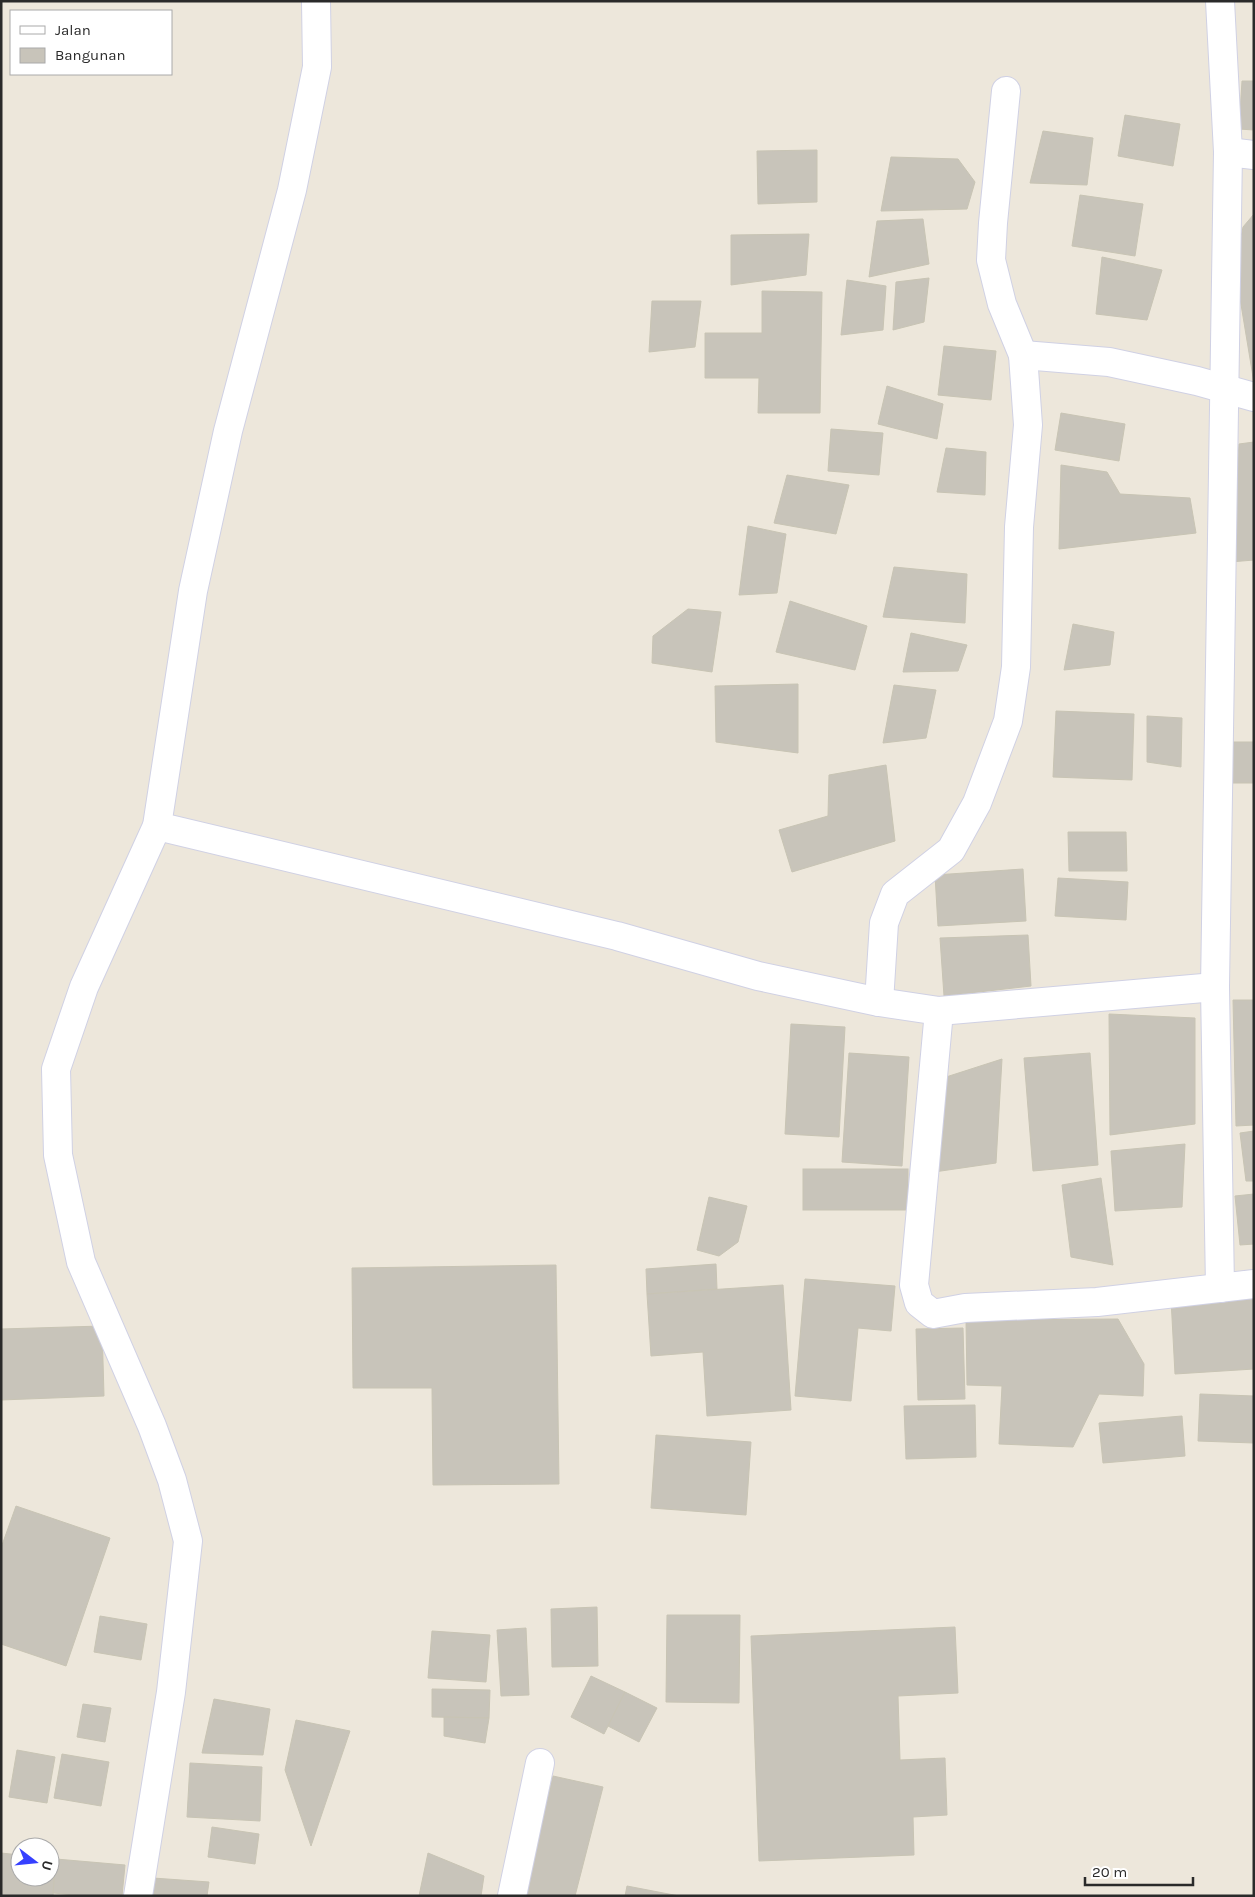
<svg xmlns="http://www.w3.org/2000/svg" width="1255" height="1897" font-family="Karla,sans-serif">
<rect width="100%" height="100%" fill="#ede7db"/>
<!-- building -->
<g fill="#c8c4ba" stroke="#c8c4b4">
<path d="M1242 81H1254V130L1239 129Z"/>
<path d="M1125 115 1180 124 1173 166 1118 156Z"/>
<path d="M1043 131 1093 138 1087 185 1030 183Z"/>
<path d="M817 150V202L758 204 757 151Z"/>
<path d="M891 157 958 159 975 182 967 209 881 211Z"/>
<path d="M1080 195 1143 204 1135 256 1072 246Z"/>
<path d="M1254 214V383L1235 268 1243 227Z"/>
<path d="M923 219 929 264 869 277 877 221Z"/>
<path d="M809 234 806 275 731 285V235Z"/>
<path d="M1102 257 1162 270 1147 320 1096 314Z"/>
<path d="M929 278 924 322 893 330 896 282Z"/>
<path d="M847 280 886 286 883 330 841 335Z"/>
<path d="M762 291 822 292 820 413H758L759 378H705V333H762Z"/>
<path d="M652 301H701L695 347 649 352Z"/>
<path d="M944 346 996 351 991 400 938 395Z"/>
<path d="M887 386 943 404 937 439 878 424Z"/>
<path d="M1061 413 1125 424 1119 461 1055 450Z"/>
<path d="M831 429 883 433 879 475 828 471Z"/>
<path d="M1254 442V560L1230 562 1239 444Z"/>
<path d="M946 448 986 452 985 495 937 492Z"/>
<path d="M1061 465 1107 472 1120 494 1190 498 1196 533 1059 549Z"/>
<path d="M787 475 849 485 836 534 774 523Z"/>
<path d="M748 526 786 534 777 593 739 595Z"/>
<path d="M894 567 967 574 965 623 883 617Z"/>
<path d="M790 601 867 626 855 670 776 652Z"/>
<path d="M688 609 721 612 712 672 652 663 653 636Z"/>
<path d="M1073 624 1114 632 1110 665 1064 670Z"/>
<path d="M911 633 967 645 958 671 903 672Z"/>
<path d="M798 684V753L716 742 715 686Z"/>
<path d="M894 685 936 690 926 738 883 743Z"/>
<path d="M1056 711 1134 714 1132 780 1053 777Z"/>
<path d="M1147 716 1182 718 1181 767 1147 762Z"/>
<rect x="1232" y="742" width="22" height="41"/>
<path d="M886 765 895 841 792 872 779 830 828 816 829 775Z"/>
<path d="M1068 832H1126L1127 871H1069Z"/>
<path d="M1023 869 1026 921 938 926 935 875Z"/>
<path d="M1058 878 1128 882 1126 920 1055 916Z"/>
<path d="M1028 935 1031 986 944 996 940 938Z"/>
<path d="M1233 1000H1254V1125L1236 1126Z"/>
<path d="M1109 1014 1195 1018V1124L1110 1135Z"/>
<path d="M791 1024 845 1027 839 1137 785 1134Z"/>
<path d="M849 1053 909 1057 902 1166 842 1162Z"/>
<path d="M1090 1053 1098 1165 1033 1171 1024 1058Z"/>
<path d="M1002 1059 996 1163 934 1172 943 1078Z"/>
<path d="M1254 1131V1181H1246L1240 1133Z"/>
<path d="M1185 1144 1182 1207 1115 1211 1111 1151Z"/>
<rect x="803" y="1169" width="105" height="41"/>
<path d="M1101 1178 1113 1265 1071 1257 1062 1185Z"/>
<path d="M1254 1194V1244L1240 1245 1235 1196Z"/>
<path d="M709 1197 747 1206 738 1242 719 1256 697 1250Z"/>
<path d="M716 1264 717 1289 647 1294 646 1269Z"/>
<path d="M556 1265 559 1484 433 1485 432 1388H353L352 1268Z"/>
<path d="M805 1279 895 1286 891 1331 858 1328 851 1401 795 1396Z"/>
<path d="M783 1285 791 1410 707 1416 703 1352 651 1356 647 1294Z"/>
<path d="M1254 1293V1369L1175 1374 1171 1299Z"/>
<path d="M1118 1319 1144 1364 1143 1396 1099 1394 1073 1447 999 1444 1002 1386 967 1385 966 1320Z"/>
<path d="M102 1326 104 1396 1 1400V1329Z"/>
<path d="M963 1328 965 1399 918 1400 916 1329Z"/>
<path d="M1200 1394 1254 1396V1443L1198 1441Z"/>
<path d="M975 1405 976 1457 906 1459 904 1406Z"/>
<path d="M1182 1416 1185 1456 1103 1463 1099 1423Z"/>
<path d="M656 1435 751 1442 746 1515 651 1508Z"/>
<path d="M16 1506 110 1538 66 1666 1 1644V1548Z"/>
<path d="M597 1607 598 1666 552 1667 551 1609Z"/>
<path d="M667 1615H740L739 1703 666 1702Z"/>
<path d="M100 1616 147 1624 141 1660 94 1652Z"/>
<path d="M955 1627 958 1693 898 1696 900 1760 945 1758 947 1815 913 1817 914 1855 759 1861 751 1636Z"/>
<path d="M526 1628 529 1695 501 1696 497 1630Z"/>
<path d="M432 1631 490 1635 486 1682 428 1678Z"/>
<path d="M591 1676 625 1692 604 1734 571 1717Z"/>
<path d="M432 1689 490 1690 489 1718 432 1717Z"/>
<path d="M625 1692 657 1708 639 1742 608 1726Z"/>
<path d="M214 1699 270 1709 263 1755 202 1753Z"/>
<path d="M83 1704 111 1708 105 1742 77 1737Z"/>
<path d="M444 1717 489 1718 485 1743 444 1736Z"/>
<path d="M296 1720 350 1731 311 1846 285 1770Z"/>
<path d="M17 1750 55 1757 47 1803 9 1797Z"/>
<path d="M62 1754 109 1762 101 1806 54 1798Z"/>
<path d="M190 1763 262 1767 260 1821 187 1817Z"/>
<path d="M553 1776 603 1787 575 1896H523Z"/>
<path d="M212 1827 259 1834 255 1864 208 1857Z"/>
<path d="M1 1853 20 1855V1877H50V1858L56 1859 53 1896H1Z"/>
<path d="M428 1853 484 1876 481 1896H419Z"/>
<path d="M56 1859 125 1865 122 1896H85L53 1893Z"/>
<path d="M153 1878 209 1882 207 1896H151Z"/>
<path d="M627 1886 679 1896H625Z"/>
</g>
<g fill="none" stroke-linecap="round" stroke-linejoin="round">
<!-- minor casing -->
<g stroke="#d0d1e4" stroke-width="30">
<g id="minor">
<path d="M1220 1 1228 152 1215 987 1220 1288"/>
<path d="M1228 152 1254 155"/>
<path d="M1023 355 1109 362 1197 381 1254 397"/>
<path d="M157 826 617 936 758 976 879 1002 939 1011 1215 987"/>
<path d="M879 1002 884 923 895 894 951 850 977 803 1008 721 1016 667 1019 527 1028 425 1023 355 1002 304 991 260 993 223 1006 91"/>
<path d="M939 1011 914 1285 919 1303 933 1314 965 1308 1097 1302 1254 1284"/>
<path d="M512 1896 540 1763"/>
</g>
</g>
<!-- tertiary casing -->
<g stroke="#d0d1e4" stroke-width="30">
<path id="tertiary" d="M138 1896 171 1692 188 1541 172 1480 152 1426 81 1262 58 1155 56 1069 84 987 157 826 193 591 228 431 292 190 317 67 316 1"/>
</g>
<!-- minor -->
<use href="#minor" stroke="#fff" stroke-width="28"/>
<!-- tertiary -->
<use href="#tertiary" stroke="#fff" stroke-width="28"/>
</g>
<!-- border -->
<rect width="1255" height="1897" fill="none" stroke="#2a2a2a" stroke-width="5"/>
<!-- legend -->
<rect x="10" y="10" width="162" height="65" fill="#ffffff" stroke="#aaaaaa"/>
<rect x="20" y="26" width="25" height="8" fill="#ffffff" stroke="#aaaaaa"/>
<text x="55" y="35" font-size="15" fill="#2a2a2a">Jalan</text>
<rect x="20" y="48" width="25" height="15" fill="#c8c4ba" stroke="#aaaaaa"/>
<text x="55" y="60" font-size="15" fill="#2a2a2a">Bangunan</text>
<!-- north arrow -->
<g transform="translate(35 1862) rotate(106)"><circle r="24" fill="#ffffff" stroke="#aaaaaa"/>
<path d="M0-4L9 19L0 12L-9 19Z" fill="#3640ff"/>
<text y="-8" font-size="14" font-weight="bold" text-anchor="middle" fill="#2a2a2a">U</text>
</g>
<!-- scale -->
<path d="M1085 1877v8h108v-8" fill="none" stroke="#2a2a2a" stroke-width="2.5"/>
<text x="1092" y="1877" font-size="15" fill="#2a2a2a" stroke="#ffffff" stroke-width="4" paint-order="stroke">20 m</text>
</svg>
